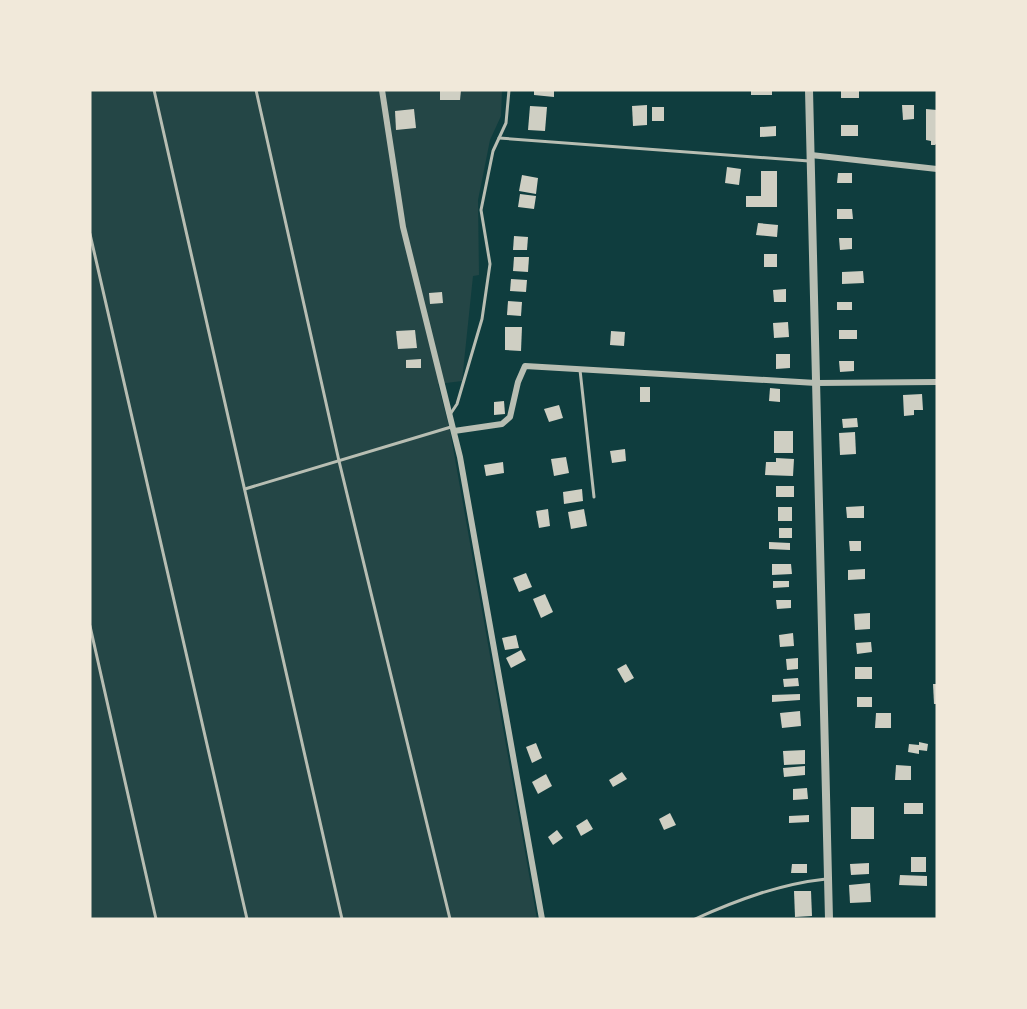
<svg xmlns="http://www.w3.org/2000/svg" width="1027" height="1009" font-family="Barlow,sans-serif">
<rect width="100%" height="100%" fill="#0f3d3e"/>
<!-- green -->
<path fill="#244646" d="M90 90H502L501 116 490 140 478 200 479 275 473 276 462 381 438 384 450 431 537 919H90Z"/>
<!-- building -->
<g fill="#cfcfc3">
<path d="M440 90H461L460 100H440Z"/>
<path d="M534 90H554V97L534 95Z"/>
<rect x="751" y="90" width="21" height="5"/>
<rect x="841" y="90" width="18" height="8"/>
<path d="M647 105V125L633 126 632 106Z"/>
<path d="M902 105H914V119L903 120Z"/>
<path d="M530 106 547 107 545 131 528 130Z"/>
<rect x="652" y="107" width="12" height="14"/>
<path d="M414 109 416 128 396 130 395 111Z"/>
<path d="M926 109 937 110V143L935 145H931V141L926 140Z"/>
<rect x="841" y="125" width="17" height="11"/>
<path d="M776 126V136L760 137V127Z"/>
<path d="M727 167 741 169 739 185 725 183Z"/>
<path d="M761 171H777V207H746V196H761Z"/>
<path d="M838 173H852V183H837Z"/>
<path d="M522 175 538 178 536 194 519 191Z"/>
<path d="M520 194 536 196 534 209 518 207Z"/>
<path d="M837 209H852L853 219H837Z"/>
<path d="M758 223 778 225 777 237 756 235Z"/>
<path d="M514 236 528 237 527 250H513Z"/>
<path d="M839 238H852V249L840 250Z"/>
<rect x="764" y="254" width="13" height="13"/>
<path d="M514 257H529L528 272 513 271Z"/>
<path d="M863 271 864 283 842 284V272Z"/>
<path d="M511 279 527 280 526 292 510 291Z"/>
<path d="M786 289V302H774L773 290Z"/>
<path d="M442 292 443 303 430 304 429 293Z"/>
<path d="M508 301 522 302 521 316 507 315Z"/>
<rect x="837" y="302" width="15" height="8"/>
<path d="M788 322 789 337 774 338 773 323Z"/>
<path d="M505 327H522L521 351 505 350Z"/>
<path d="M415 330 417 348 398 349 396 331Z"/>
<rect x="839" y="330" width="18" height="9"/>
<path d="M611 331 625 332 624 346 610 345Z"/>
<path d="M776 354H790V368L776 369Z"/>
<path d="M421 359V368H406V360Z"/>
<path d="M839 361H854V371L840 372Z"/>
<rect x="640" y="387" width="10" height="15"/>
<path d="M770 388 780 389V402L769 401Z"/>
<path d="M922 394 923 410H914V415L904 416 903 395Z"/>
<path d="M504 401 505 414 494 415V402Z"/>
<path d="M559 405 563 418 549 422 544 409Z"/>
<path d="M857 418 858 427 843 428 842 419Z"/>
<rect x="774" y="431" width="19" height="22"/>
<path d="M855 432 856 454 840 455 839 433Z"/>
<path d="M625 449 626 461 612 463 610 451Z"/>
<path d="M566 457 569 473 554 476 551 459Z"/>
<path d="M776 458 794 459 793 476 765 475 766 462H776Z"/>
<path d="M503 462 504 473 486 476 484 465Z"/>
<rect x="776" y="486" width="18" height="11"/>
<path d="M582 489 583 501 564 504 563 492Z"/>
<path d="M864 506V518H847L846 507Z"/>
<rect x="778" y="507" width="14" height="14"/>
<path d="M548 509 550 526 539 528 536 511Z"/>
<path d="M584 509 587 526 571 529 568 512Z"/>
<rect x="779" y="528" width="13" height="10"/>
<path d="M849 541H861V551H850Z"/>
<path d="M769 542 790 543V550L769 549Z"/>
<path d="M772 564H791L792 574 772 575Z"/>
<path d="M865 569V579L848 580V570Z"/>
<path d="M526 573 532 587 519 592 513 578Z"/>
<path d="M773 581H789V587L773 588Z"/>
<path d="M545 594 553 612 541 618 533 599Z"/>
<path d="M776 600H791V608L777 609Z"/>
<path d="M870 613V629L855 630 854 614Z"/>
<path d="M793 633 794 646 780 647 779 635Z"/>
<path d="M516 635 519 648 505 650 502 638Z"/>
<path d="M871 642 872 652 857 654 856 643Z"/>
<path d="M521 650 526 660 511 668 506 658Z"/>
<path d="M798 658V669L787 670 786 659Z"/>
<path d="M626 664 634 678 625 683 617 669Z"/>
<rect x="855" y="667" width="17" height="12"/>
<path d="M798 678 799 686 784 687 783 679Z"/>
<path d="M933 684H937V704H934Z"/>
<path d="M800 694V700L772 702V695Z"/>
<rect x="857" y="697" width="15" height="10"/>
<path d="M800 711 801 726 782 728 780 713Z"/>
<path d="M876 713H891V728H875Z"/>
<path d="M919 742 928 744 927 751 919 750V754L908 752 909 744 919 745Z"/>
<path d="M536 743 542 758 532 763 526 747Z"/>
<path d="M805 750V764L784 765 783 751Z"/>
<path d="M896 765 911 766V780H895Z"/>
<path d="M805 766V775L784 777 783 768Z"/>
<path d="M622 772 627 779 613 787 609 780Z"/>
<path d="M546 774 552 786 538 794 532 782Z"/>
<path d="M807 788 808 799 793 800V789Z"/>
<rect x="904" y="803" width="19" height="11"/>
<rect x="851" y="807" width="23" height="32"/>
<path d="M670 813 676 825 664 830 659 819Z"/>
<path d="M809 815V822L789 823V816Z"/>
<path d="M587 819 593 829 581 836 576 826Z"/>
<path d="M557 830 563 838 553 845 548 837Z"/>
<rect x="911" y="857" width="15" height="15"/>
<path d="M869 863V874L851 875 850 864Z"/>
<path d="M792 864H807V873H791Z"/>
<path d="M900 875 927 876V886L899 885Z"/>
<path d="M870 883 871 902 850 903 849 885Z"/>
<path d="M794 891H811L812 916 795 917Z"/>
</g>
<g fill="none" stroke-linecap="round" stroke-linejoin="round">
<!-- service -->
<g stroke="#b8beb3" stroke-width="3">
<path d="M154 90 342 919"/>
<path d="M256 90 339 461 450 919"/>
<path d="M499 138 809 161"/>
<path d="M90 234 247 919"/>
<path d="M580 370 594 497"/>
<path d="M451 413 457 404 482 319 490 264 481 210 493 151 506 123 509 90"/>
<path d="M245 489 451 427"/>
<path d="M90 626 156 919"/>
<path d="M695 919C737 900 780 884 826 879"/>
</g>
<!-- minor -->
<g stroke="#b8beb3" stroke-width="6">
<path d="M382 90 403 227 460 457 542 919"/>
<path d="M811 155 937 169"/>
<path d="M454 431 502 424 510 417 518 382 525 366 816 383 937 382"/>
</g>
<!-- tertiary -->
<path stroke="#b8beb3" stroke-width="8" d="M809 90 829 919"/>
</g>
<!-- border -->
<rect width="1027" height="1009" fill="none" stroke="#f1e9da" stroke-width="183"/>
</svg>
